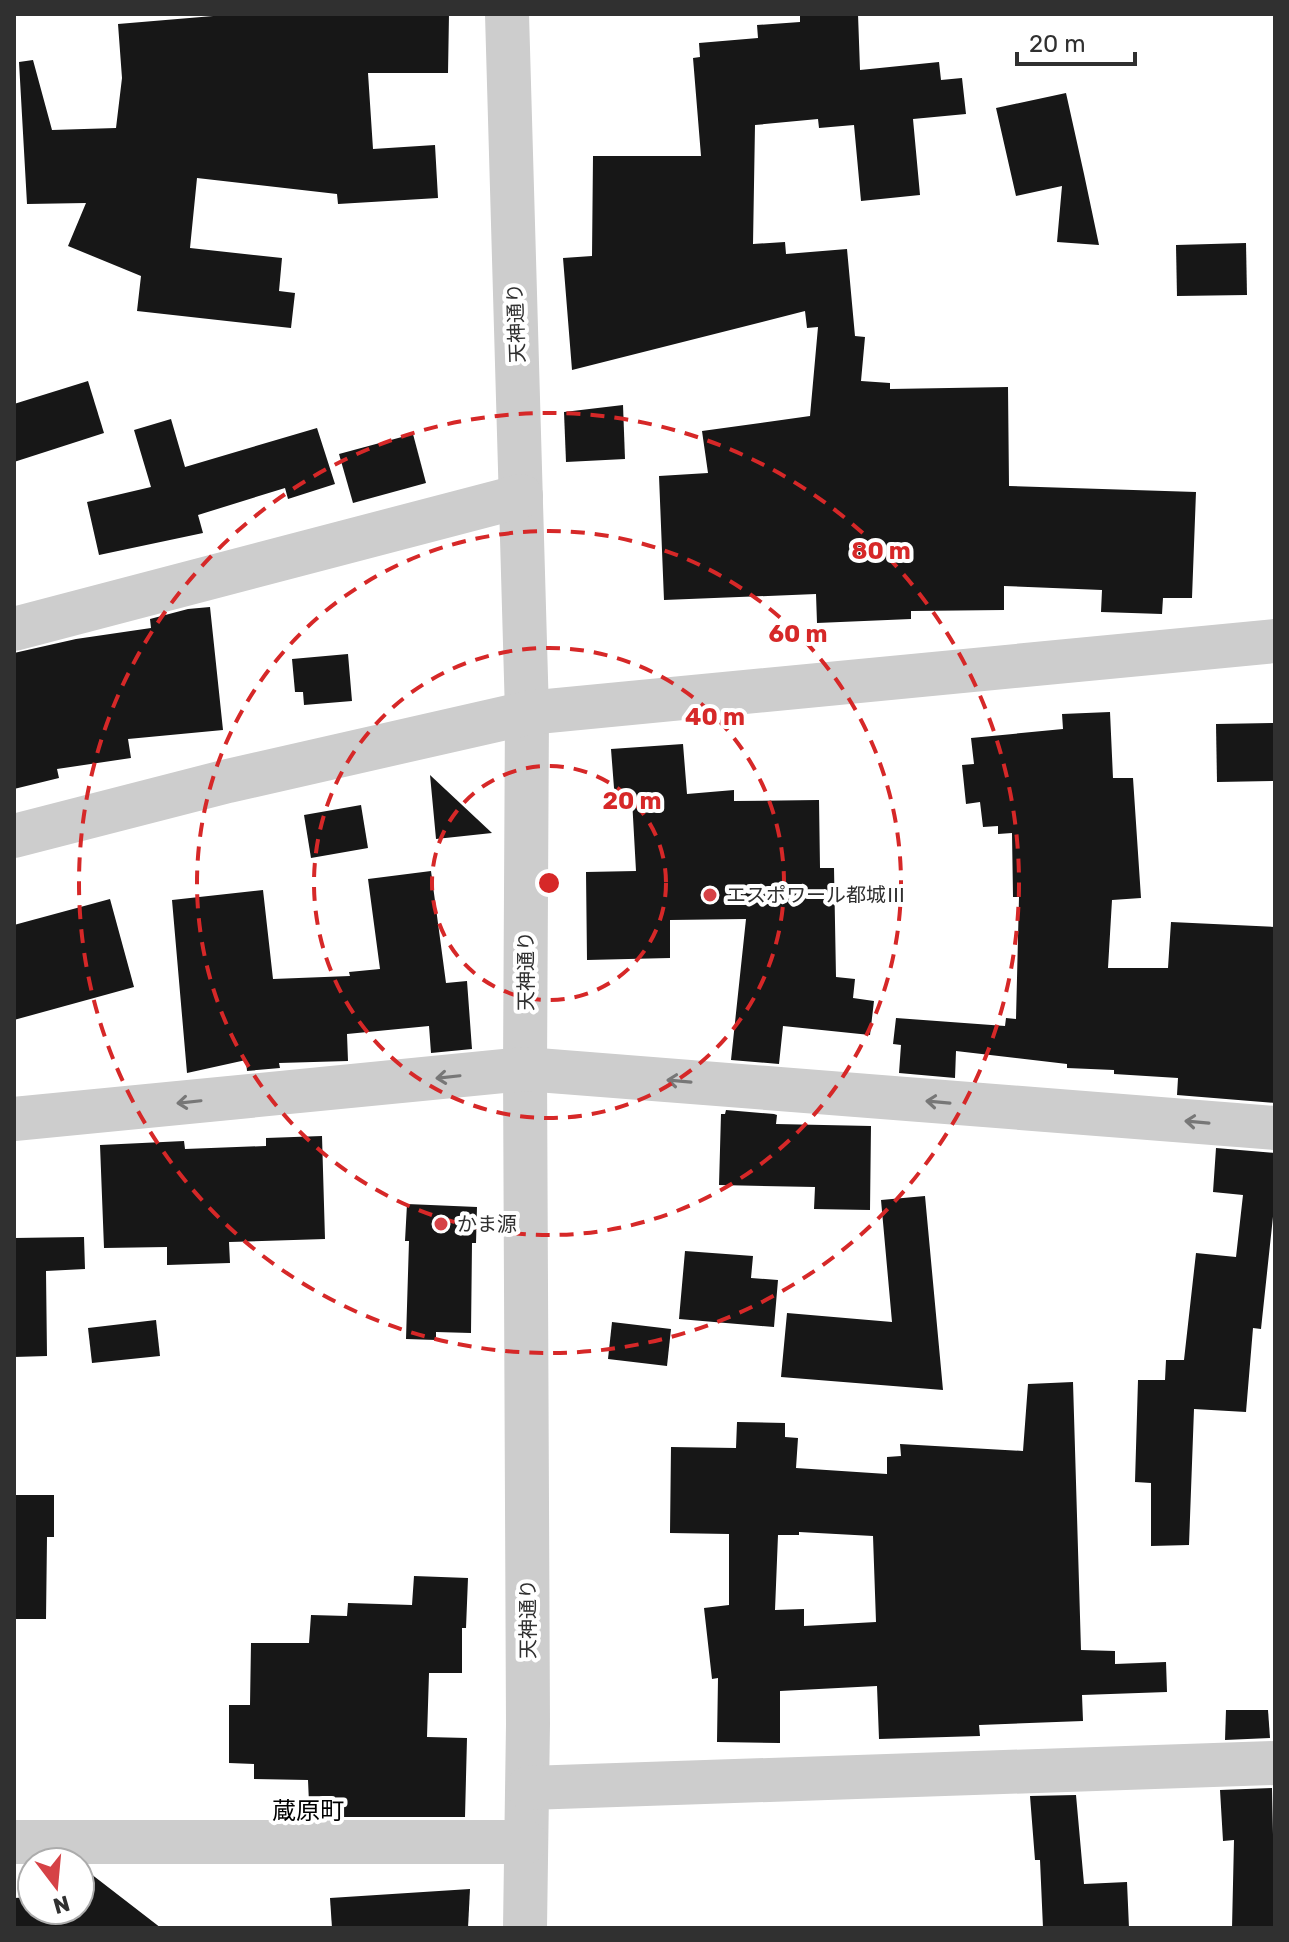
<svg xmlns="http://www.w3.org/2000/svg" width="1289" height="1942" font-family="Rubik,'Noto Sans JP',sans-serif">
<rect width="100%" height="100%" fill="#fff"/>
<!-- building -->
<g fill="#171717" fill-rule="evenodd">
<path d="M237 14H449L448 73H368L373 149 435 145 438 198 338 204 337 194 197 178 190 248 282 258 279 291 295 293 291 328 137 311 141 276 68 246 86 203 27 204 19 62 33 60 52 130 116 128 122 78 118 24Z"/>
<path d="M800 14H858L860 70 939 62 941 80 962 78 966 114 913 119 920 195 861 201 854 125 819 128 818 119 755 125 753 244 785 242 786 254 847 249 855 336 865 337 861 381 890 383V389L1008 387 1009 486 1196 492 1192 598H1163L1162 614 1101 612 1102 590 1004 586V610L911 611V619L817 623 816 594 664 600 659 476 708 473 702 431 810 416 818 327 807 328 805 311 572 370 563 258 592 256 593 156H701L693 58 700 57 699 43 758 38 757 25 800 22Z"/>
<path d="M1066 93 1084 174 1099 245 1057 242 1062 186 1016 196 996 108Z"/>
<path d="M1246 243 1247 295 1177 296 1176 245Z"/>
<path d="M88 381 104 433 14 462V404Z"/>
<path d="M623 405 625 459 566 462 564 412Z"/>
<path d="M171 419 185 467 317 428 335 484 288 499 285 488 198 515 203 533 99 555 87 502 151 487 134 430Z"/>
<path d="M413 434 426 483 353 503 339 454Z"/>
<path d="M210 607 223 730 128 739 131 758 57 769 59 778 14 789V653L76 639 151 628 150 619 188 609Z"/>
<path d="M348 654 352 701 304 705 303 692H295L292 659Z"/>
<path d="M1110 712 1113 778H1133L1141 898 1112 900 1108 968H1168L1171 922 1275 927V1103L1177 1095 1178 1078 1114 1074V1070L1067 1068V1064L956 1051 955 1078 899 1073 901 1045 893 1044 896 1018 1005 1026 1006 1018 1016 1019 1019 897H1013L1012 833 998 834V826L983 827 980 802 966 804 962 765 974 764 971 738 1063 729 1062 714Z"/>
<path d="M1275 723V781L1217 782 1216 724Z"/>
<path d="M683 744 687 794 734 790V801L819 800 820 868H834L836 977 855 979 853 998 874 1001 870 1035 783 1026 779 1064 731 1060 746 919 670 920V958L587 960 586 872 636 871 632 799 615 801 611 749Z"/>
<path d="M430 775 492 833 436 839Z"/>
<path d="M361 805 368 848 311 858 304 815Z"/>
<path d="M431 871 446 983 467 981 472 1049 431 1053 429 1026 347 1034 348 1061 279 1063 280 1068 247 1071 246 1060 187 1073 172 900 263 890 273 979 350 976 349 972 380 969 368 879Z"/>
<path d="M110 899 134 987 14 1020V925Z"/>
<path d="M726 1110 774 1114 777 1115 776 1124 871 1126 870 1210 814 1209 815 1187 719 1185 721 1114H725Z"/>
<path d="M322 1136 325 1239 229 1242 230 1263 167 1265V1247L104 1248 100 1145 184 1141 185 1149 266 1146V1138Z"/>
<path d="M1216 1148 1275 1153V1198L1261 1329 1253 1328 1246 1412 1194 1409 1189 1545 1151 1546V1483L1135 1482 1138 1380H1165L1166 1360H1184L1196 1253 1236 1257 1243 1195 1213 1192Z"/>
<path d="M925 1196 943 1390 781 1377 787 1313 892 1322 881 1200Z"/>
<path d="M407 1204 477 1207 476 1243H472L471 1333 436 1332V1340L406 1339 409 1241H405Z"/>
<path d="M84 1237 85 1269 46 1271 47 1356 14 1357V1238Z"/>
<path d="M685 1251 753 1256 751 1278 778 1280 774 1327 679 1319Z"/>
<path d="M156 1320 160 1356 92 1363 88 1328Z"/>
<path d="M612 1322 671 1329 667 1366 608 1359Z"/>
<path d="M1073 1382 1081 1650 1115 1651V1664L1166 1662 1167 1692 1082 1695 1083 1721 979 1725 980 1736 879 1739 877 1686 780 1691V1743L717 1742 718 1678 712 1679 704 1608 729 1605V1534L670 1533 671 1447 736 1448 737 1422 785 1423V1437L798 1438 796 1468 887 1474V1457L901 1456 900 1444 1023 1451 1028 1384ZM799 1532 873 1536 876 1622 804 1626V1609L775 1610 778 1535H799Z"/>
<path d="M14 1495H54V1537H47L46 1619H14Z"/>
<path d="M414 1576 468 1578 466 1628H462V1673H429L427 1737 467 1738 465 1817H330V1802L309 1803 308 1780 254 1779V1764L229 1763V1705H250L251 1643H309L311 1615 347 1616 348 1603 412 1605Z"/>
<path d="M1226 1710H1268L1270 1738 1225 1740Z"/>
<path d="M1272 1788 1275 1928H1232L1234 1840 1223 1841 1220 1790Z"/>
<path d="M1076 1795 1084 1884 1127 1882 1129 1928H1043L1040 1860H1035L1030 1796Z"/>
<path d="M80 1867H82L161 1928H14V1898L32 1897V1910H80Z"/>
<path d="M470 1889 468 1928H332L330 1898Z"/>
</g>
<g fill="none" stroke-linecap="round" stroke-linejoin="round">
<!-- minor -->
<g stroke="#cdcdcd" stroke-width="44">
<path d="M507 14 527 713 525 1069 528 1724 525 1928"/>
<path d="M14 629 521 496"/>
<path d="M14 836 228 781 527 713 1275 641"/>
<path d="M14 1119 525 1069 1275 1128"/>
<path d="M528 1788 1275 1763"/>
<path d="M14 1842H526"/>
</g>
</g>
<!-- one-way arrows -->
<defs><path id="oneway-shaft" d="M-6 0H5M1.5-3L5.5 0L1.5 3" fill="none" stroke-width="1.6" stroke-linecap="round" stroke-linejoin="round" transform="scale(2)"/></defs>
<g stroke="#777">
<use href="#oneway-shaft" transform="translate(448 1077) rotate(174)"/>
<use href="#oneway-shaft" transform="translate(679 1081) rotate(-175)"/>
<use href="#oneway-shaft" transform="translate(189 1102) rotate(174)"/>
<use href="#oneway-shaft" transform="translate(938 1102) rotate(-175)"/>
<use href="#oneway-shaft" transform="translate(1197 1122) rotate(-175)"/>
</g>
<!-- distance rings -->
<g fill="none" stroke="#d62828" stroke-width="4" stroke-dasharray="14 10">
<circle cx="549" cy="883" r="117"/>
<circle cx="549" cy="883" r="235"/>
<circle cx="549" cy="883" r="352"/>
<circle cx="549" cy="883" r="470"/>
</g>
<!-- markers -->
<g fill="#d64246" stroke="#fff" stroke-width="3">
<circle cx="710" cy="895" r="8"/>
<circle cx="441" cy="1224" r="8"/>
</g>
<g text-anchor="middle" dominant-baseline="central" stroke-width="8" stroke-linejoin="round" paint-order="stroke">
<!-- street labels -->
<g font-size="20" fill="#303030" stroke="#fff">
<text transform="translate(516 323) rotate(-92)">天神通り</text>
<text transform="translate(526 971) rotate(-90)">天神通り</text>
<text transform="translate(528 1619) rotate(-90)">天神通り</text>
</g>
<!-- poi labels -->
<g font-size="20" fill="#303030" stroke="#fff" text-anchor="start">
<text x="726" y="895">エスポワール都城Ⅲ</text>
<text x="457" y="1224">かま源</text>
</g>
<!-- quarter labels -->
<g font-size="24" fill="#000" stroke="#fff">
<text x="308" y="1811">蔵原町</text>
</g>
</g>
<circle cx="549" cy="883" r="12" fill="#d62828" stroke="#fff" stroke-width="4"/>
<g font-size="24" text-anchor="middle" font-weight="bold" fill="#d62828" stroke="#fff" stroke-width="8" stroke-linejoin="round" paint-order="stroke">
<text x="881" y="559">80 m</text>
<text x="798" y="642">60 m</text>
<text x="715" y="725">40 m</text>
<text x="632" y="809">20 m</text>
</g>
<!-- border -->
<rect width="1289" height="1942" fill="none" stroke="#303030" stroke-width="32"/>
<!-- north arrow -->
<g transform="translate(56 1886) rotate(164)"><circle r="38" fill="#ffffff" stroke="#acacac" stroke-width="2"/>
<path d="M0-6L14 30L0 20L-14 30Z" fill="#d64246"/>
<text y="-12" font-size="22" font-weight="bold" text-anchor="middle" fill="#303030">N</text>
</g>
<!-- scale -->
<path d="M1017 52v12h118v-12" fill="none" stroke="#303030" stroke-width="4"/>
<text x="1029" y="52" font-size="24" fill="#303030" stroke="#ffffff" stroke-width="6" paint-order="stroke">20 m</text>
</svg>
